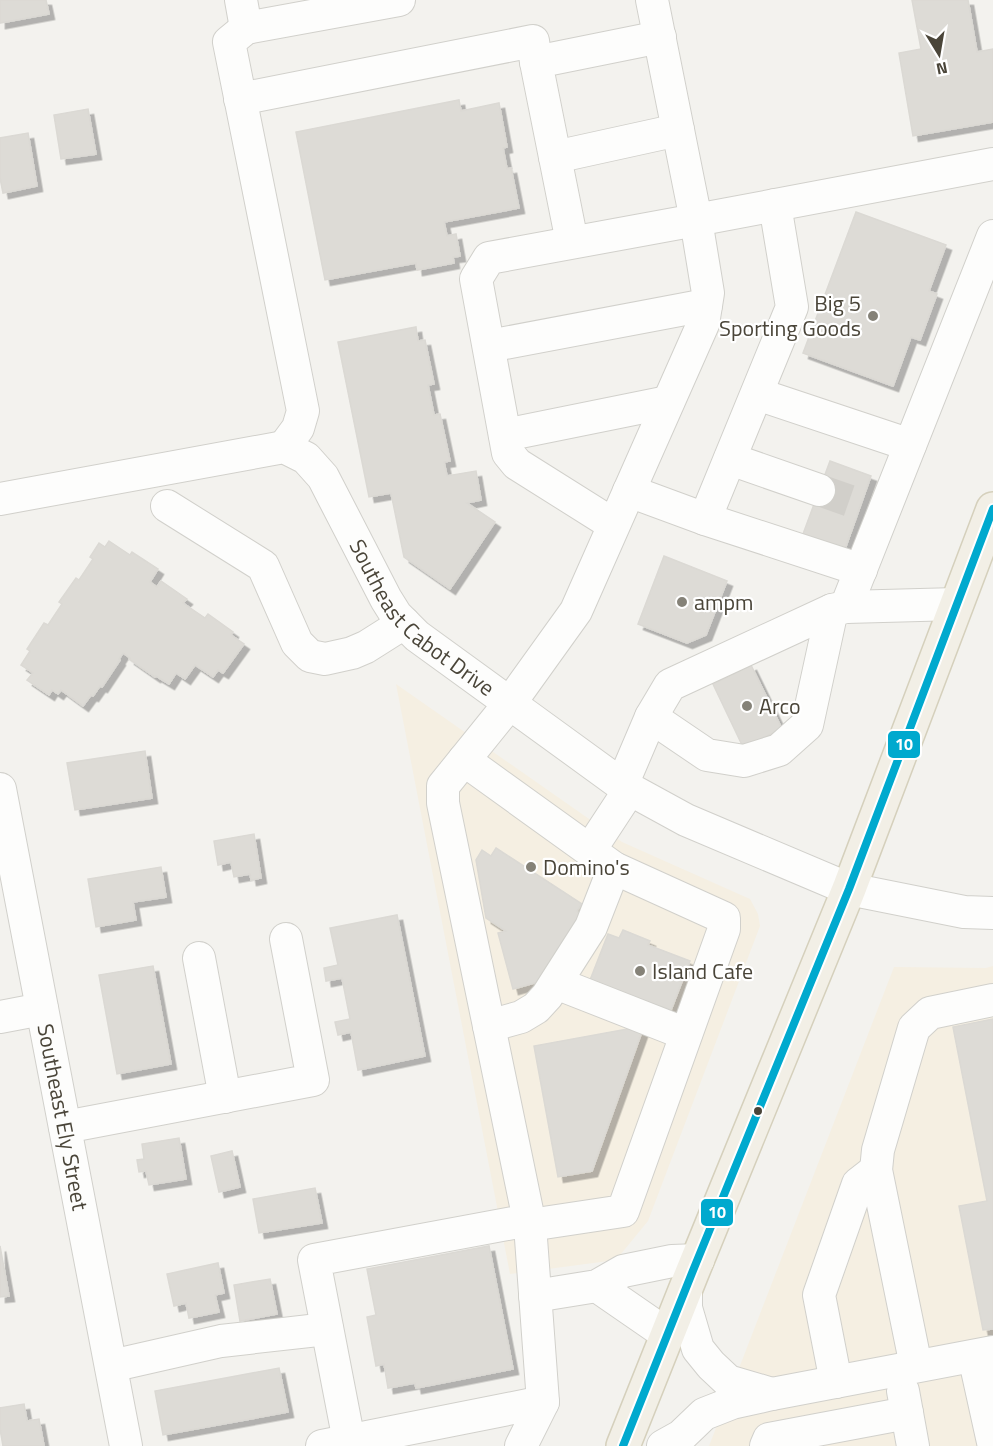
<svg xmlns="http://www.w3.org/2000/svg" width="993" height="1446" font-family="'Titillium Web',sans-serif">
<defs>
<filter id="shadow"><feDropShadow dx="5.5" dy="5.5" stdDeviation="0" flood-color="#0004"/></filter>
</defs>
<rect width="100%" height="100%" fill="#f3f2ee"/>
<!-- commercial -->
<g fill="#f5efe2">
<path d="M396 684 622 842 750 899 758 914 760 926 648 1221 616 1260 510 1274Z"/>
<path d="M993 966V1446H709L894 967 986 968Z"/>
</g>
<!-- building -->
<g fill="#dddbd6" stroke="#dbd9d4" stroke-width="1.5" filter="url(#shadow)">
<path d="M0 0H46L49 14 0 23Z"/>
<path d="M912 0H968L977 52 993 49V122L913 136 899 53 921 49Z"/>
<path d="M459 100 461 111 499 103 507 147 503 148 507 169 511 168 519 208 444 222 447 236 456 234 460 256 453 257 454 263 417 270 416 263 325 280 296 132Z"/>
<path d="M88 109 96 154 61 159 54 115Z"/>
<path d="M28 133 37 186 3 193 0 178V138Z"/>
<path d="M856 212 946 245 929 291 937 294 920 340 911 337 893 386 803 353Z"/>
<path d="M416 327 418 341 425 340 434 384 428 385 434 415 440 414 450 461 444 462 447 476 476 471 481 500 467 503 495 522 450 589 404 557 391 493 369 497 338 342Z"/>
<path d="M830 461 871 476 845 549 803 534Z"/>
<path d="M109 541 130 555 132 552 158 569 150 582 157 587 161 581 187 599 183 603 205 618 208 614 233 632 231 635 244 644 223 673 218 670 213 677 195 665 185 679 176 673 169 684 156 676 155 677 129 659 130 658 123 653 119 659 120 660 102 687 100 686 93 696 91 695 83 706 61 690 58 694 52 690 49 695 27 680 33 673 21 665 30 651 27 649 44 623 48 625 62 604 59 602 76 578 79 580 93 559 90 557 99 543 105 547Z"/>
<path d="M664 556 727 581 706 635 687 643 638 624Z"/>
<path d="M751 665 782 729 743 747 713 684Z"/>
<path d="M145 751 152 798 75 810 67 763Z"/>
<path d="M254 834 261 878 251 880 250 874 234 877 231 862 218 865 214 841Z"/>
<path d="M496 848 582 904 577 911 583 918 541 981 513 989 498 933 506 931 486 918 476 860 482 850 491 856Z"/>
<path d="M161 867 166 897 133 902 136 920 96 927 88 879Z"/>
<path d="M397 915 425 1056 358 1070 351 1032 338 1035 335 1022 350 1019 342 978 326 981 324 968 338 965 330 928Z"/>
<path d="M623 930 650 941 648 945 690 961 671 1010 660 1006 657 1012 590 980 608 934 619 938Z"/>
<path d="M153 966 171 1064 117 1074 99 975Z"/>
<path d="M993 1019V1329L983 1330 959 1206 987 1201 953 1027Z"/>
<path d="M644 1026 592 1171 558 1177 534 1046Z"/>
<path d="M179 1138 186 1179 149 1185 146 1171 139 1172 137 1160 144 1159 142 1144Z"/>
<path d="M232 1151 240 1187 219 1192 211 1156Z"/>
<path d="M315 1188 322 1223 259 1233 253 1199Z"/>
<path d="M0 1246 9 1296 0 1297Z"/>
<path d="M489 1246 513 1369 416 1388 415 1383 388 1388 384 1364 376 1366 367 1317 376 1315 367 1269Z"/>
<path d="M218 1263 224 1293 215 1295 219 1312 189 1318 186 1303 174 1306 167 1274Z"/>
<path d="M270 1279 277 1314 240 1321 234 1285Z"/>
<path d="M279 1368 288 1412 163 1435 155 1391Z"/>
<path d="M24 1404 27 1421 39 1419 44 1446H3L0 1429V1408Z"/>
</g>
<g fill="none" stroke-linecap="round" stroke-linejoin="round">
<!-- minor-tunnel -->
<path stroke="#d1cfca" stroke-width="32" stroke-dasharray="32 16" stroke-linecap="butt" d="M819 490 862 505"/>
<!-- minor casing -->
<g stroke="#d1d0cb" stroke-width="34">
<g id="minor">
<path d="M241 0 246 28"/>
<path d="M652 0 696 220 993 164"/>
<path d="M240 99 533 41 536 62"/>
<path d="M555 157 678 130"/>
<path d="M572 242 536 62 660 37"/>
<path d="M489 346 706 305"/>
<path d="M757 394 910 445"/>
<path d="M505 435 668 402"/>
<path d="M284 447 298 428 303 411 229 42 246 28 399 0"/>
<path d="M730 459 819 490"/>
<path d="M629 491 705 519 792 307 775 205"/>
<path id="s1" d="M0 499 284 447 306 458 323 477 386 599 396 615 417 636 622 785 686 820 849 889 964 912 993 913"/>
<path d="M167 506 263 566 297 643 310 656 325 659 352 653 366 647 404 623"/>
<path d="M705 519 861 570"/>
<path d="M846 607 993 236"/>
<path d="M651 717 707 755 744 761 779 750 807 725 832 610"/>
<path d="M464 760 614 868 724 918V929L623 1211 530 1225"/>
<path d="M622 785 651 717 670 685 832 610 846 607 957 604"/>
<path id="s2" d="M0 789 126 1446"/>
<path d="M590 850 630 789"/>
<path d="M199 958 225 1097"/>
<path d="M556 983 686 1034"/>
<path d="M0 1017 42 1009"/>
<path d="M489 1026 521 1017 536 1008 547 996 591 927 614 868"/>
<path d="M65 1127 313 1080 286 939"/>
<path d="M597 1286 668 1335"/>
<path d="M535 1296 597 1286 623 1271 672 1261 698 1260"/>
<path d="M974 1356 993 1442"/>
<path d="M111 1366 221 1341 327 1329"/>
<path d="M916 1366 876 1170 878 1150 914 1028 930 1013 993 1000"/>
<path d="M836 1382 819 1295 858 1184 876 1170"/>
<path d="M903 1391 913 1446"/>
<path d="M772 1394 993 1352"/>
<path d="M349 1441 314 1260 529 1220"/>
<path d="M322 1446 543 1402"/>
<path d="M521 1446 543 1402 530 1225 443 803V786L510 703 576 611 703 324 708 293 696 220 489 258 476 279 508 453 517 464 614 525"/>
<path d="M663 1446 681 1436 704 1414 732 1403 772 1394 728 1381 711 1365 698 1349 686 1308V1289"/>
<path d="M766 1446 769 1439 907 1413"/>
</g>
</g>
<!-- major casing -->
<g stroke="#d5d0bc" stroke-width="36">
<path id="major" d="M623 1446 692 1273 849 889 993 509"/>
</g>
<!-- minor -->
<use href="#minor" stroke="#fdfdfc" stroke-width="32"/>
<!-- major -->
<use href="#major" stroke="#f2efe6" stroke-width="33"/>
<!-- bus-1 casing -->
<g stroke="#fff" stroke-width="12">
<path id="bus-1" d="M623 1446 692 1273 849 889 993 509"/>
</g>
<!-- bus-1 -->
<use href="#bus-1" stroke="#00a9ce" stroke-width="8"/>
</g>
<!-- markers -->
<g fill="#858278" stroke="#fff" stroke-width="2">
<circle cx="873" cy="316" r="6"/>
<circle cx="682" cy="602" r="6"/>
<circle cx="747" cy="706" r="6"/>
<circle cx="531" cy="867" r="6"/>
<circle cx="640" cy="971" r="6"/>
</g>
<circle fill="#4a4539" stroke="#fff" stroke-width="2" cx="758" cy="1111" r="5"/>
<g text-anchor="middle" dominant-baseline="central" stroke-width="4.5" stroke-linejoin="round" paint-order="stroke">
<!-- poi labels -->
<g font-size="22" fill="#4a4539" stroke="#fff" text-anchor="start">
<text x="861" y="303" text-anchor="end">Big 5<tspan x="861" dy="25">Sporting Goods</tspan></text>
<text x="694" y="602">ampm</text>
<text x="759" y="706">Arco</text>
<text x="543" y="867">Domino's</text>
<text x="652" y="971">Island Cafe</text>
</g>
<!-- street labels -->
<g font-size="22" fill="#4a4539" stroke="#fff">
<text stroke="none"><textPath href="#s1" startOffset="514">Southeast Cabot Drive</textPath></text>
<text stroke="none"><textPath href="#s2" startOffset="334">Southeast Ely Street</textPath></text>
</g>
</g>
<g stroke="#fff" stroke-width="2">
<rect x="887" y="730" width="34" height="29" rx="6" fill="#00a9ce"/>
<rect x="700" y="1198" width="34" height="29" rx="6" fill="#00a9ce"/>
</g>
<g font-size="16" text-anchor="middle" font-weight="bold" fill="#fff">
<text x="904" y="750">10</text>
<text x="717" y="1218">10</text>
</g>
<!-- north arrow -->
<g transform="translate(939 54) rotate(169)" stroke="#ffffff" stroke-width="4.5" paint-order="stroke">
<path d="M0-4.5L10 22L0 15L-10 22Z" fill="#4a4539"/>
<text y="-9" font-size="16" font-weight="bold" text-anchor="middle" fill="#4a4539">N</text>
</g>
</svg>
